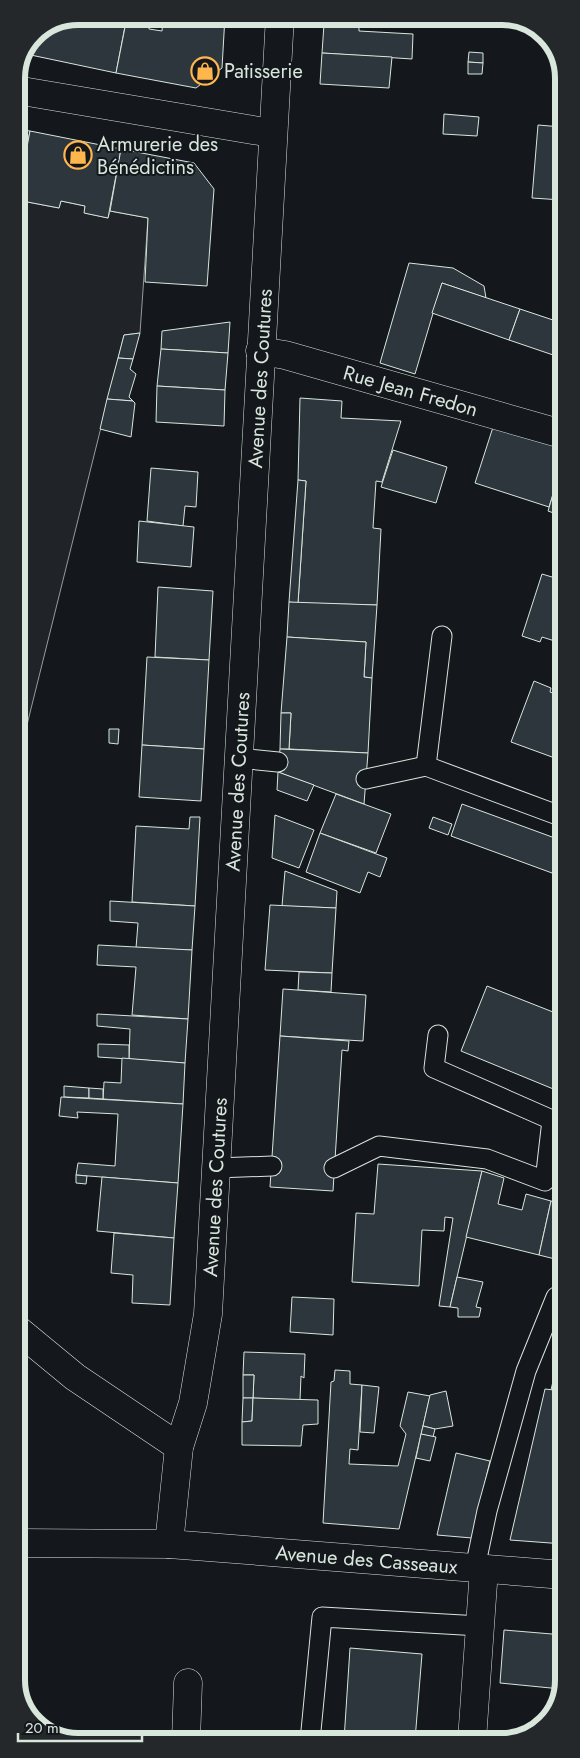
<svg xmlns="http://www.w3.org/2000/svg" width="580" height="1758" font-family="Jost,sans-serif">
<rect width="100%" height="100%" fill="#14181c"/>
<!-- green -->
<path fill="#202428" stroke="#939e99" d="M17 200 59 208 61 201 85 206V213L108 218 110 211 148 218 140 333 124 335 17 765Z"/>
<!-- water -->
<path fill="#363b3e" stroke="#939e99" d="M18 1127 26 1130 18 1156Z"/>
<!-- building -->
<g fill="#2c363c" stroke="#d8e6dc">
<path d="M78 16H127L116 73 26 54 35 34Z"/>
<path d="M156 16H225L222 68 196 88 116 73 127 17 149 22V29L162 31 163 17Z"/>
<path d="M324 24 359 26V31L413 34 412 59 322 53Z"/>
<path d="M469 52 483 53V63L468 62Z"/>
<path d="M322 53 392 57 389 88 320 84Z"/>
<path d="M468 62 483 63 482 74H468Z"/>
<path d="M444 114 479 117 477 136 443 134Z"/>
<path d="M538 125 562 127V200L532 198Z"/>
<path d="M16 129 30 131 17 193Z"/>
<path d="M30 131 121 149 108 218 84 213 85 206 61 201 59 208 17 200Z"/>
<path d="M121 149 194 163 214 189 207 286 145 282 148 218 110 211Z"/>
<path d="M409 263 453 268 484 286 486 298 442 283 415 374 380 363Z"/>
<path d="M442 283 520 309 509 340 432 313Z"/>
<path d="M520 309 562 323V358L509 340Z"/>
<path d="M230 322 228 353 161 349 162 331Z"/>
<path d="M140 333 133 359 118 358 124 335Z"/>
<path d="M161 349 228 353 225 390 157 386Z"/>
<path d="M118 358 133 359 130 369 136 374 129 397 133 401 107 399Z"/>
<path d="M157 386 225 390 224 426 156 422Z"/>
<path d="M300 398 342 401 341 418 401 421 382 482 376 481 373 528 381 529 377 605 298 603 306 481 298 480Z"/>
<path d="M107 399 133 401 135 403 131 437 100 429Z"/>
<path d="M494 424 562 445V465L549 507 475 483Z"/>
<path d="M393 450 447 467 436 503 381 487Z"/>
<path d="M562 465V516L548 511Z"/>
<path d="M151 468 198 472 196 507 185 506 183 526 147 521Z"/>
<path d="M298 480 306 481 298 603 289 602Z"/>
<path d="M139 521 194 527 191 567 137 562Z"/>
<path d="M542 574 562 580V649L556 647 558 642 542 637 540 642 522 636Z"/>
<path d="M158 587 213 591 209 660 155 657Z"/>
<path d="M289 602 377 605 372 678 364 677 366 642 287 637Z"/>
<path d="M287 637 366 642 364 677 372 678 368 753 289 749 291 713H281Z"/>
<path d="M147 657 209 660 204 749 142 745Z"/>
<path d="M534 681 551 688 550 692 563 697V761L511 742Z"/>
<path d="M281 713H291L289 749H280Z"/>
<path d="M109 729H119L118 744 109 743Z"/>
<path d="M142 745 204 749 201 801 139 797Z"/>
<path d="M280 749 368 753 364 804 278 772Z"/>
<path d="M278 772 314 785 307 801 277 790Z"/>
<path d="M336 794 391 814 376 853 320 833Z"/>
<path d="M462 804 563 841V877L451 836Z"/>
<path d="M275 815 314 830 299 868 272 858Z"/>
<path d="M190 817H200L195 906 132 902 136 826 189 829Z"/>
<path d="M433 817 452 824 448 835 429 828Z"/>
<path d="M320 833 387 858 380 877 368 872 360 893 306 872Z"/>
<path d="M285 871 337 891 336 908 282 906Z"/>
<path d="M110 901 195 906 192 950 136 948 138 923 110 921Z"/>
<path d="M270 905 336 908 332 973 265 970Z"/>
<path d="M98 945 192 950 188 1019 132 1015 136 967 97 965Z"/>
<path d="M299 972 332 973 331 992 298 990Z"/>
<path d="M487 986 553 1012 556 1006 563 1009V1093L461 1051Z"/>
<path d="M283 989 366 995 363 1041 280 1036Z"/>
<path d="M97 1014 188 1019 185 1063 129 1059 130 1029 97 1026Z"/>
<path d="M280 1036 349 1041 348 1051 342 1050 333 1191 270 1187Z"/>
<path d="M98 1044 129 1045V1059L98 1057Z"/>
<path d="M122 1058 185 1063 183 1104 103 1099 104 1082 121 1083Z"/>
<path d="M64 1086 89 1088V1098L64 1097Z"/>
<path d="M89 1088 103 1089V1099L89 1098Z"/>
<path d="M61 1097 183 1104 178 1183 76 1175 78 1163 115 1166 118 1114 77 1112 78 1118 59 1116Z"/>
<path d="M378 1164 482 1171 450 1307 439 1306 453 1218 445 1217 444 1231 422 1230 419 1286 352 1282 356 1213 374 1214Z"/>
<path d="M482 1171 504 1178 498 1204 522 1210 526 1194 551 1201 539 1255 466 1237Z"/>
<path d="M76 1175 87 1176 86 1184 76 1183Z"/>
<path d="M102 1177 178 1183 174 1238 97 1231Z"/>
<path d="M551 1201 563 1204V1261L539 1255Z"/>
<path d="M114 1233 174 1238 170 1305 132 1303 133 1275 111 1273Z"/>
<path d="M457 1277 483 1282 476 1307 481 1308 479 1317H458V1308L450 1307Z"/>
<path d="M292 1297 334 1299 333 1335 290 1332Z"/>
<path d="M563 1338V1391L551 1390Z"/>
<path d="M244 1352 305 1354 304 1378 301 1376 300 1400 253 1398 254 1375H243Z"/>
<path d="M335 1370 350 1371V1384L362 1385 358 1450 350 1449 349 1464 398 1466 406 1434 400 1426 408 1392 430 1396 399 1529 323 1523 331 1382 334 1381Z"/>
<path d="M243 1375H254L253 1398H243Z"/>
<path d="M362 1385 379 1387 374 1433 360 1432Z"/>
<path d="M545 1389 563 1391V1465L554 1509 564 1510V1544L510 1540Z"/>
<path d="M446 1391 453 1426 435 1429 423 1426 430 1395Z"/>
<path d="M243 1398H253L252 1421 242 1422Z"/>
<path d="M253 1398 318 1400V1424L303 1425 301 1446 242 1445V1422L252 1421Z"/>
<path d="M423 1426 435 1429 433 1437 421 1434Z"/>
<path d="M421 1434 436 1437 430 1461 416 1458Z"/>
<path d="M456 1453 490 1461 472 1538 437 1535Z"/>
<path d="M563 1465 564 1492 558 1491Z"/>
<path d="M504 1630 564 1635V1680L561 1689 500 1683Z"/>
<path d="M350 1648 422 1654 415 1740H344Z"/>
<path d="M217 1739 248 1741H216Z"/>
</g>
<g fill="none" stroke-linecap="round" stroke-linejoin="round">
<!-- service casing -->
<g stroke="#d8e6dc" stroke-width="21">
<g id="service">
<path d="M442 636 426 766 563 817"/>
<path d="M238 758 278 762"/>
<path d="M366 779 426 766"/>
<path d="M216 1168 272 1166"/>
<path d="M334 1168 379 1146 487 1159 545 1181 552 1120 434 1068 438 1035"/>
<path d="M475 1568 487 1511 526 1371 556 1297 563 1293"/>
<path d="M310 1741 322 1617 480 1626"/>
</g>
</g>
<!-- minor casing -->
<g stroke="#d8e6dc" stroke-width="29">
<g id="minor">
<path d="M16 90 271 133"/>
<path id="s1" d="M260 351 285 355 562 434"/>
<path id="s2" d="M169 1544 564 1575"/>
<path d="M472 1740 484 1569"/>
<path d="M186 1741 188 1683"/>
</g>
</g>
<!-- tertiary casing -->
<g stroke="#d8e6dc" stroke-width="29">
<g id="tertiary">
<path d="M18 1330 75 1377 179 1447"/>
<path id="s3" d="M18 1543 169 1544 179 1447 193 1403 208 1314 280 16"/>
</g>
</g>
<!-- service -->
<use href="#service" stroke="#14181c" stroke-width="19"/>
<!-- minor -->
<use href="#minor" stroke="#14181c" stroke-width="28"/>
<!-- tertiary -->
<use href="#tertiary" stroke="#14181c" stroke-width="28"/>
</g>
<!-- icons -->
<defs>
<g id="shop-ring" transform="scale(1.4375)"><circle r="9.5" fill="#14181c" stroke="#ffb74d" stroke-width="1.5"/><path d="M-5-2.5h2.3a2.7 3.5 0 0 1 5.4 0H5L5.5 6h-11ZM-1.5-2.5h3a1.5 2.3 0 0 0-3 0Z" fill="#ffb74d"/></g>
</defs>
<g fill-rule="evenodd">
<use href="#shop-ring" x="205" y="71"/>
<use href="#shop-ring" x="78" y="155"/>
</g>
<g text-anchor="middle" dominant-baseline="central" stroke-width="4" stroke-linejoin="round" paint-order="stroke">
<!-- poi labels -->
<g font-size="20" fill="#d8e6dc" stroke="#14181c" text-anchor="start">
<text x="224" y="71">Patisserie</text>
<text x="97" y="144">Armurerie des<tspan x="97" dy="23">Bénédictins</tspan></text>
</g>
<!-- street labels -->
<g font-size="20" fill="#d8e6dc" stroke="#14181c">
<text stroke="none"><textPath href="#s3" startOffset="1322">Avenue des Coutures</textPath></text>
<text stroke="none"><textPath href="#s1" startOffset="156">Rue Jean Fredon</textPath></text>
<text stroke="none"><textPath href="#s3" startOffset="918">Avenue des Coutures</textPath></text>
<text stroke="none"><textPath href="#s3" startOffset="512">Avenue des Coutures</textPath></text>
<text stroke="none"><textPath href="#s2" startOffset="198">Avenue des Casseaux</textPath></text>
</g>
</g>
<!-- crop -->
<path d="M0 0H580V1758H0ZM78 25H502A53 53 0 0 1 555 78V1680A53 53 0 0 1 502 1733H78A53 53 0 0 1 25 1680V78A53 53 0 0 1 78 25Z" fill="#24282b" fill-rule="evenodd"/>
<path fill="none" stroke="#d8e6dc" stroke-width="6" d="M78 25H502A53 53 0 0 1 555 78V1680A53 53 0 0 1 502 1733H78A53 53 0 0 1 25 1680V78A53 53 0 0 1 78 25Z"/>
<!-- scale -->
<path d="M18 1733v8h124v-8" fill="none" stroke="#d8e6dc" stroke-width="2.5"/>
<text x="25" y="1733" font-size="15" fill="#d8e6dc" stroke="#14181c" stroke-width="4" paint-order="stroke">20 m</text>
</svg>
